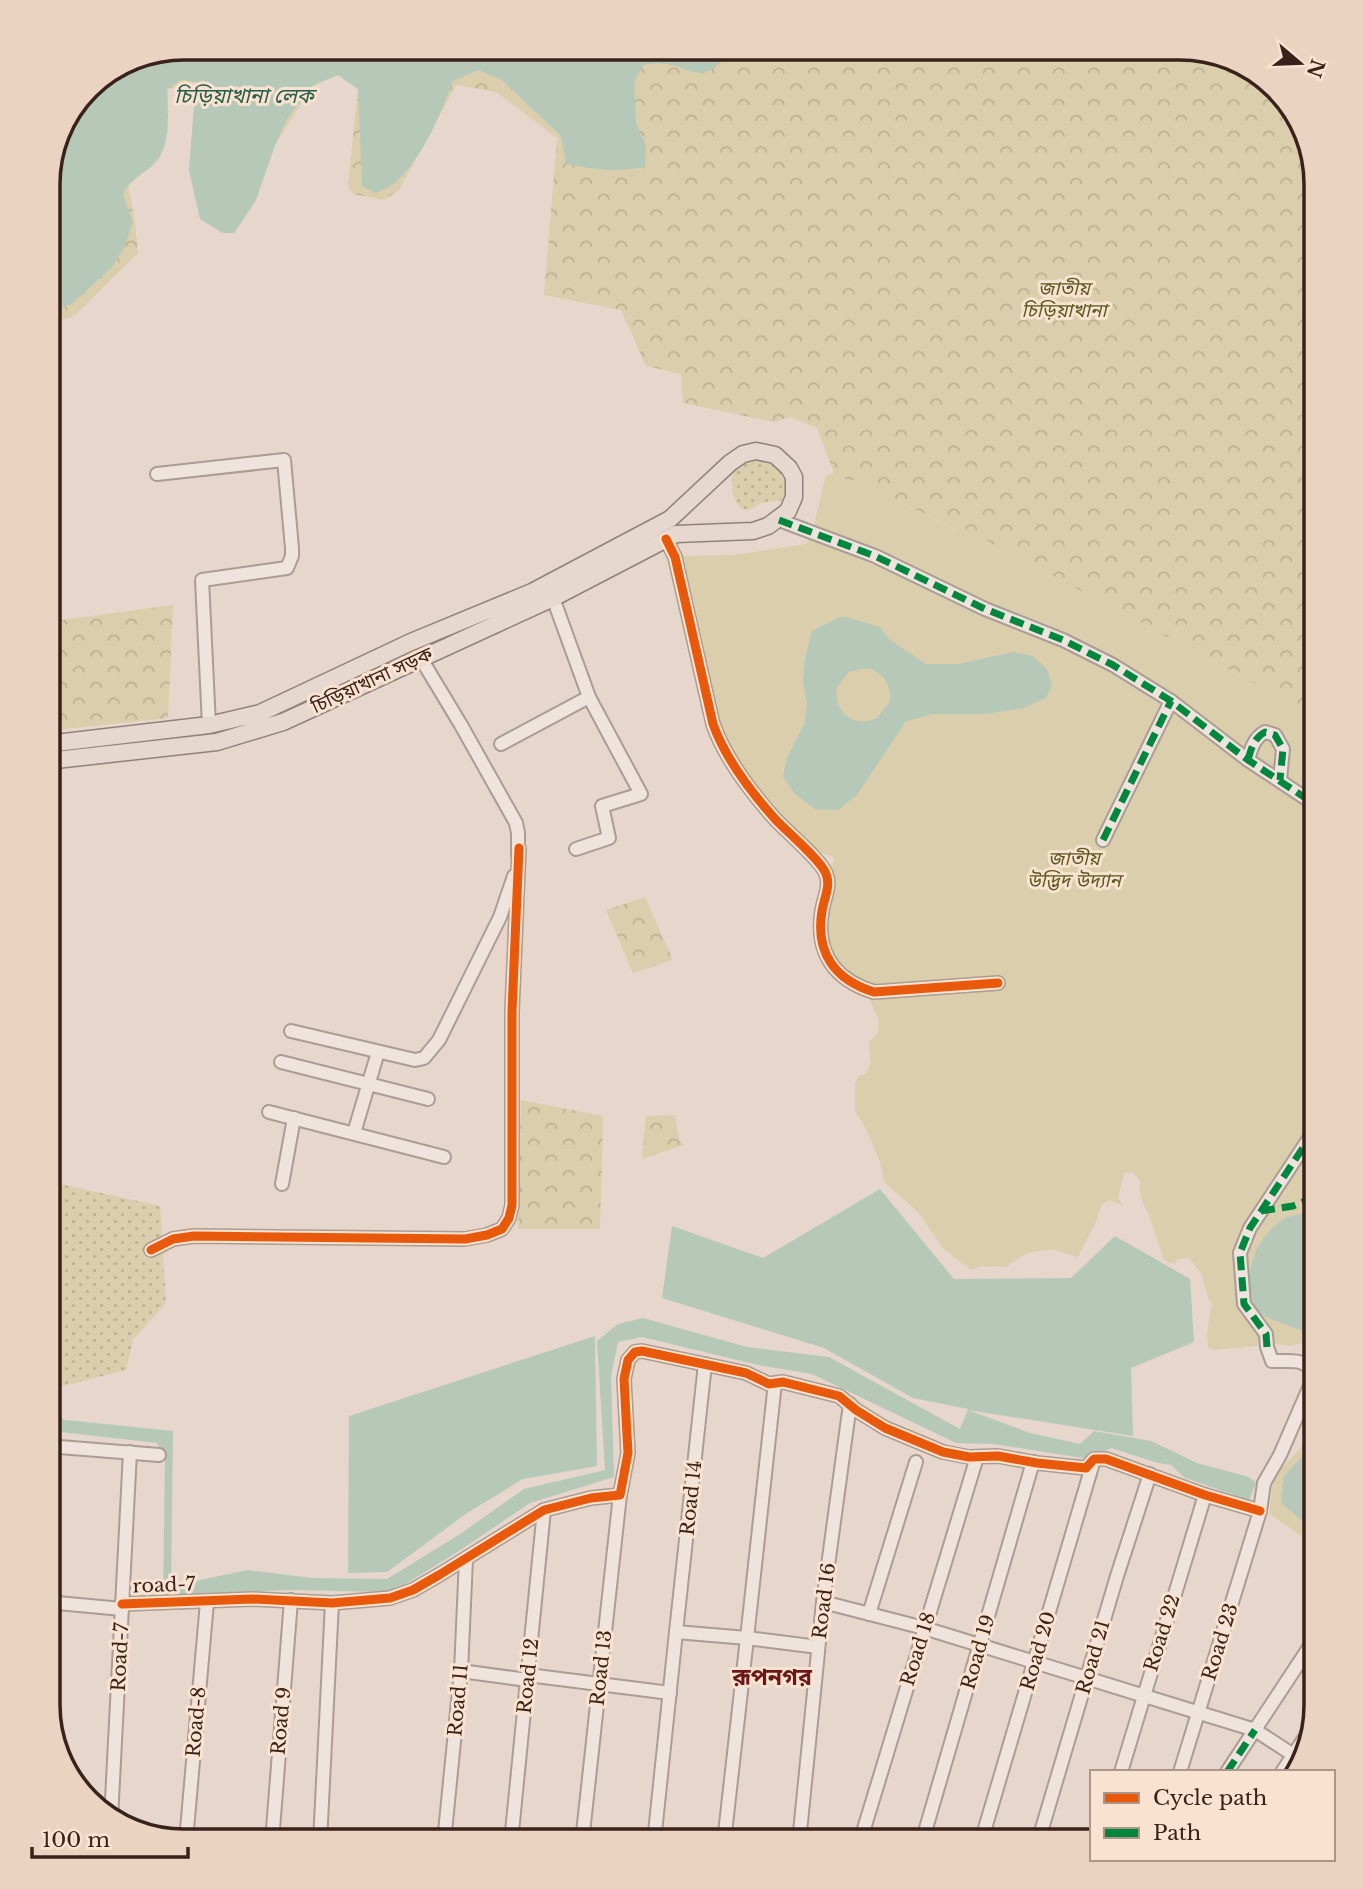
<svg xmlns="http://www.w3.org/2000/svg" width="1363" height="1889" font-family="'Libre Baskerville','Noto Sans Bengali',serif">
<defs>
<pattern id="grass-dots" width="8" height="8" patternUnits="userSpaceOnUse" patternTransform="scale(1.75)"><rect width="8" height="8" fill="#daceac"/><path d="M2 2h.1M6 6h.1" fill="none" stroke="#bcb193" stroke-width="1.8" stroke-linecap="round"/></pattern>
<pattern id="park-crowns" width="20" height="18" patternUnits="userSpaceOnUse" patternTransform="scale(1.75)"><rect width="20" height="18" fill="#daceac"/><path d="M2 6a3 3 0 1 1 6 0M12 15a3 3 0 1 1 6 0" fill="none" stroke="#bcb193"/></pattern>
</defs>
<rect width="100%" height="100%" fill="#e6d6cb"/>
<!-- grass -->
<g fill="url(#grass-dots)">
<path d="M761 458C780 467 788 473 789 495L784 500 761 503 750 510 741 509C730 496 729 478 738 464Z"/>
<path d="M47 1181 160 1206 166 1303 133 1340 126 1370 47 1390Z"/>
</g>
<!-- park -->
<g fill="url(#park-crowns)">
<path d="M184 47 1188 48 1248 66 1297 115 1316 184V716L964 529 957 531 865 483 826 475 834 473 817 428 790 417 774 422 683 403 681 374 646 366 621 310 544 295 557 138 496 92 456 85 399 190 384 200 353 194 348 185 358 89 338 75 312 86 275 145 256 200 234 233 200 219 189 170 196 82 168 89V132L159 159 128 184 135 223 138 253 74 316 48 324V175L61 124 94 81 132 58Z"/>
<path d="M173 605 168 718 47 731V624L55 623V621Z"/>
<path d="M645 897 673 960 633 973 606 910Z"/>
<path d="M521 1100 603 1116 600 1229H518Z"/>
<path d="M675 1115 679 1139 684 1145 642 1159 646 1116Z"/>
</g>
<!-- garden -->
<g fill="#daceac">
<path d="M826 475 865 483 956 531 964 529 1316 716V1339L1291 1346 1278 1344 1213 1350 1208 1347 1207 1333 1212 1303 1209 1300 1201 1273 1189 1258 1178 1259 1174 1264 1164 1260 1148 1212C1141 1204 1139 1192 1140 1181L1132 1172 1124 1173 1118 1198 1124 1206 1110 1200 1101 1205 1097 1220 1078 1257 1052 1249 1028 1253 1005 1267 982 1266 971 1270 943 1248 917 1211 884 1182 880 1161 864 1125 855 1112V1083L858 1076 866 1074 871 1063 869 1042 878 1033 879 1020 862 984 841 971 828 948 824 919 834 857C829 855 823 854 818 851 794 839 750 791 743 766 727 755 715 727 712 709 711 701 713 691 711 682 703 640 694 598 681 556L734 555 806 544 812 532Z"/>
<path d="M1316 1432V1547L1269 1513 1274 1476Z"/>
</g>
<!-- water -->
<g fill="#b6c9b9" fill-rule="evenodd">
<path d="M184 47H733C697 99 688 54 644 65L634 82 636 124 646 145 645 167C616 172 595 171 566 163L561 136 502 80 478 70 453 81C440 115 424 156 396 182 391 187 382 190 376 193L362 186 358 89 338 75 312 86 287 119 275 145 256 200 234 233H223L200 219 189 170 196 82 181 80 167 89C167 109 171 143 158 159 148 173 131 177 123 194L133 222 124 248 112 267 72 304 48 312V175L61 124 94 81 132 58Z"/>
<path d="M842 616 880 627 889 639 926 664H958L1013 652 1033 656 1047 669 1052 686 1046 698 1024 708 985 714H933L906 721 857 795 838 810 815 809 795 794 783 777 787 758 804 724 807 704 803 682 805 659 812 631ZM868 668C885 674 892 686 889 703L877 718C854 729 833 712 837 687L849 672Z"/>
<path d="M880 1189 954 1279 1071 1278 1115 1236 1190 1279 1194 1342 1131 1368 1133 1436 968 1410 1030 1433 1080 1444 1094 1431 1151 1441 1197 1463 1249 1477 1256 1483 1249 1500 1185 1478 1171 1465 1158 1463 1111 1448 1089 1459 993 1444 956 1443 812 1374 758 1365 642 1337 618 1342 611 1376 614 1477 530 1503 462 1549 401 1587 385 1592 296 1590 197 1593 163 1598 165 1459 157 1443 52 1431 47 1435V1418L173 1431 171 1586 248 1570 312 1578 387 1579 460 1534 524 1489 605 1470 597 1341 618 1324 643 1318 747 1347 829 1357 960 1429 968 1409 913 1398 824 1348 662 1298 672 1226 763 1258Z"/>
<path d="M1316 1213V1336L1258 1314C1241 1280 1251 1240 1284 1219 1291 1214 1306 1214 1316 1213Z"/>
<path d="M595 1336 597 1466 523 1479 467 1513 387 1572 348 1573 349 1416Z"/>
<path d="M1316 1442V1532L1281 1503 1284 1476Z"/>
</g>
<g fill="none" stroke-linecap="round" stroke-linejoin="round">
<!-- minor casing -->
<g stroke="#ab9c94" stroke-width="16">
<g id="minor">
<path d="M157 474 284 460 292 548V556L287 568 202 580 209 725"/>
<path d="M779 520 875 556 985 609 1063 640 1113 665 1171 701 1248 760 1316 805"/>
<path d="M666 539 675 557 713 724C725 758 751 792 775 819 786 831 822 861 826 874 831 886 824 898 822 911 815 953 835 980 874 992L998 983"/>
<path d="M420 657 461 725 516 823 518 833V855"/>
<path d="M501 744 589 697 553 598"/>
<path d="M1248 760C1251 749 1254 738 1265 732L1275 735 1283 749 1280 780"/>
<path d="M1103 840 1171 701"/>
<path d="M576 849 609 838 602 806 641 794 589 697"/>
<path d="M291 1031 415 1060 424 1058 439 1040 500 917 514 876"/>
<path d="M281 1062 428 1099"/>
<path d="M269 1112 444 1157"/>
<path d="M354 1133 378 1052"/>
<path d="M282 1184 294 1118"/>
<path d="M151 1250 173 1239 194 1236 465 1239 487 1235 502 1229 509 1218 512 1205V1011L519 848"/>
<path d="M47 1446 159 1455"/>
<path d="M47 1512 50 1446"/>
<path d="M47 1602 122 1609"/>
<path d="M823 1602 924 1628 1255 1730 1301 1760"/>
<path d="M122 1604 252 1599 332 1603 390 1598 413 1590 439 1575 544 1510 591 1498 620 1495 628 1453 624 1379 628 1360 635 1352 642 1351 746 1373 769 1384 783 1382 839 1396 856 1410 885 1428 943 1452 969 1457 998 1456 1037 1463 1086 1468 1094 1459H1106L1205 1495 1260 1511"/>
<path d="M869 1614 916 1462"/>
<path d="M676 1632 705 1364"/>
<path d="M461 1671 527 1680"/>
<path d="M528 1675 670 1693"/>
<path d="M1121 1772 1205 1495"/>
<path d="M1180 1772 1260 1511 1264 1483 1280 1455 1313 1379C1309 1356 1292 1362 1272 1361L1267 1347 1266 1334 1244 1304 1240 1253 1250 1228 1316 1128"/>
<path d="M1227 1772 1316 1637"/>
<path d="M1282 1772 1308 1733"/>
<path d="M111 1819 130 1452"/>
<path d="M186 1841 207 1602"/>
<path d="M272 1842 291 1600"/>
<path d="M320 1842 332 1603"/>
<path d="M444 1842 461 1671 466 1559"/>
<path d="M511 1842 544 1510"/>
<path d="M582 1842 620 1495"/>
<path d="M654 1842 676 1632 747 1638 775 1383"/>
<path d="M724 1842 747 1638 818 1647"/>
<path d="M799 1842 823 1602 850 1404"/>
<path d="M860 1842 977 1457"/>
<path d="M922 1842 1033 1462"/>
<path d="M981 1842 1093 1463"/>
<path d="M1038 1842 1117 1576 1150 1474"/>
</g>
</g>
<!-- major casing -->
<g stroke="#90827b" stroke-width="19">
<path id="major" d="M47 761 217 742 283 722 553 598 676 534 753 531 768 526 788 511 794 497V477L789 468 775 455 756 451 743 454 730 463 670 519 532 592 411 642 260 713 209 725 47 744"/>
</g>
<!-- minor -->
<use href="#minor" stroke="#eee4dd" stroke-width="12"/>
<!-- major -->
<use href="#major" stroke="#e6d8ce" stroke-width="16"/>
<!-- quiet -->
<g stroke="#00873e" stroke-width="7" stroke-dasharray="14 7" stroke-linecap="butt">
<path d="M779 520 875 556 985 609 1063 640 1113 665 1171 701 1248 760 1316 805"/>
<path d="M1248 760C1251 749 1254 738 1265 732L1275 735 1283 749 1280 780"/>
<path d="M1103 840 1171 701"/>
<path d="M1261 1211 1293 1206 1316 1197"/>
<path d="M1267 1347 1266 1334 1244 1304 1240 1253 1250 1228 1316 1128"/>
<path d="M1227 1772 1255 1730"/>
</g>
<!-- cycleway casing -->
<g stroke="#f9e2cf" stroke-width="13">
<g id="cycleway">
<path d="M666 539 675 557 713 724C725 758 751 792 775 819 786 831 822 861 826 874 831 886 824 898 822 911 815 953 835 980 874 992L998 983"/>
<path d="M151 1250 173 1239 194 1236 465 1239 487 1235 502 1229 509 1218 512 1205V1011L519 848"/>
<path d="M122 1604 252 1599 332 1603 390 1598 413 1590 439 1575 544 1510 591 1498 620 1495 628 1453 624 1379 628 1360 635 1352 642 1351 746 1373 769 1384 783 1382 839 1396 856 1410 885 1428 943 1452 969 1457 998 1456 1037 1463 1086 1468 1094 1459H1106L1205 1495 1260 1511"/>
</g>
</g>
<!-- cycleway -->
<use href="#cycleway" stroke="#e8590c" stroke-width="9"/>
</g>
<g text-anchor="middle" dominant-baseline="central" stroke-width="6" stroke-linejoin="round" paint-order="stroke">
<!-- park labels -->
<g font-size="19" font-style="italic" fill="#595820" stroke="#f9e2cf">
<text x="1064" y="288">জাতীয়<tspan x="1064" dy="22">চিড়িয়াখানা</tspan></text>
<text x="1074" y="858">জাতীয়<tspan x="1074" dy="22">উদ্ভিদ উদ্যান</tspan></text>
</g>
<!-- street labels -->
<g font-size="19" fill="#3a221b" stroke="#f9e2cf">
<text transform="translate(372 680) rotate(-25)">চিড়িয়াখানা সড়ক</text>
<text transform="translate(691 1498) rotate(-84)">Road 14</text>
<text transform="translate(164 1585) rotate(-2)">road-7</text>
<text transform="translate(824 1601) rotate(-83)">Road 16</text>
<text transform="translate(1162 1633) rotate(-73)">Road 22</text>
<text transform="translate(1220 1642) rotate(-73)">Road 23</text>
<text transform="translate(918 1649) rotate(-73)">Road 18</text>
<text transform="translate(1038 1651) rotate(-74)">Road 20</text>
<text transform="translate(978 1652) rotate(-74)">Road 19</text>
<text transform="translate(120 1657) rotate(-87)">Road-7</text>
<text transform="translate(1093 1657) rotate(-74)">Road 21</text>
<text transform="translate(601 1668) rotate(-84)">Road 13</text>
<text transform="translate(528 1676) rotate(-84)">Road 12</text>
<text transform="translate(458 1700) rotate(-85)">Road 11</text>
<text transform="translate(281 1721) rotate(-85)">Road 9</text>
<text transform="translate(196 1722) rotate(-85)">Road-8</text>
</g>
<!-- water labels -->
<g font-size="21" font-style="italic" fill="#295c4b" stroke="#f9e2cf">
<text x="244" y="96">চিড়িয়াখানা লেক</text>
</g>
<!-- quarter labels -->
<g font-size="23" font-weight="bold" fill="#6b161b" stroke="#f9e2cf">
<text x="772" y="1677">রূপনগর</text>
</g>
</g>
<!-- crop -->
<path d="M0 0H1363V1889H0ZM184 60H1180A124 124 0 0 1 1304 184V1705A124 124 0 0 1 1180 1829H184A124 124 0 0 1 60 1705V184A124 124 0 0 1 184 60Z" fill="#ead3c1" fill-rule="evenodd"/>
<path fill="none" stroke="#3a221b" stroke-width="3.5" d="M184 60H1180A124 124 0 0 1 1304 184V1705A124 124 0 0 1 1180 1829H184A124 124 0 0 1 60 1705V184A124 124 0 0 1 184 60Z"/>
<!-- legend -->
<rect x="1090" y="1770" width="245" height="91" fill="#f9e2cf" stroke="#ad9587" stroke-width="2"/>
<rect x="1104" y="1793" width="35" height="10" fill="#e8590c" stroke="#ad9587" stroke-width="2"/>
<text x="1153" y="1805" font-size="21" fill="#3a221b">Cycle path</text>
<rect x="1104" y="1828" width="35" height="10" fill="#00873e" stroke="#ad9587" stroke-width="2"/>
<text x="1153" y="1840" font-size="21" fill="#3a221b">Path</text>
<!-- north arrow -->
<g transform="translate(1300 63) rotate(109)" stroke="#f9e2cf" stroke-width="5" paint-order="stroke">
<path d="M0-5L12 26L0 18L-12 26Z" fill="#3a221b"/>
<text y="-10" font-size="19" font-weight="bold" text-anchor="middle" fill="#3a221b">N</text>
</g>
<!-- scale -->
<path d="M32 1847v10h156v-10" fill="none" stroke="#3a221b" stroke-width="3.5"/>
<text x="42" y="1847" font-size="21" fill="#3a221b" stroke="#f9e2cf" stroke-width="5" paint-order="stroke">100 m</text>
</svg>
